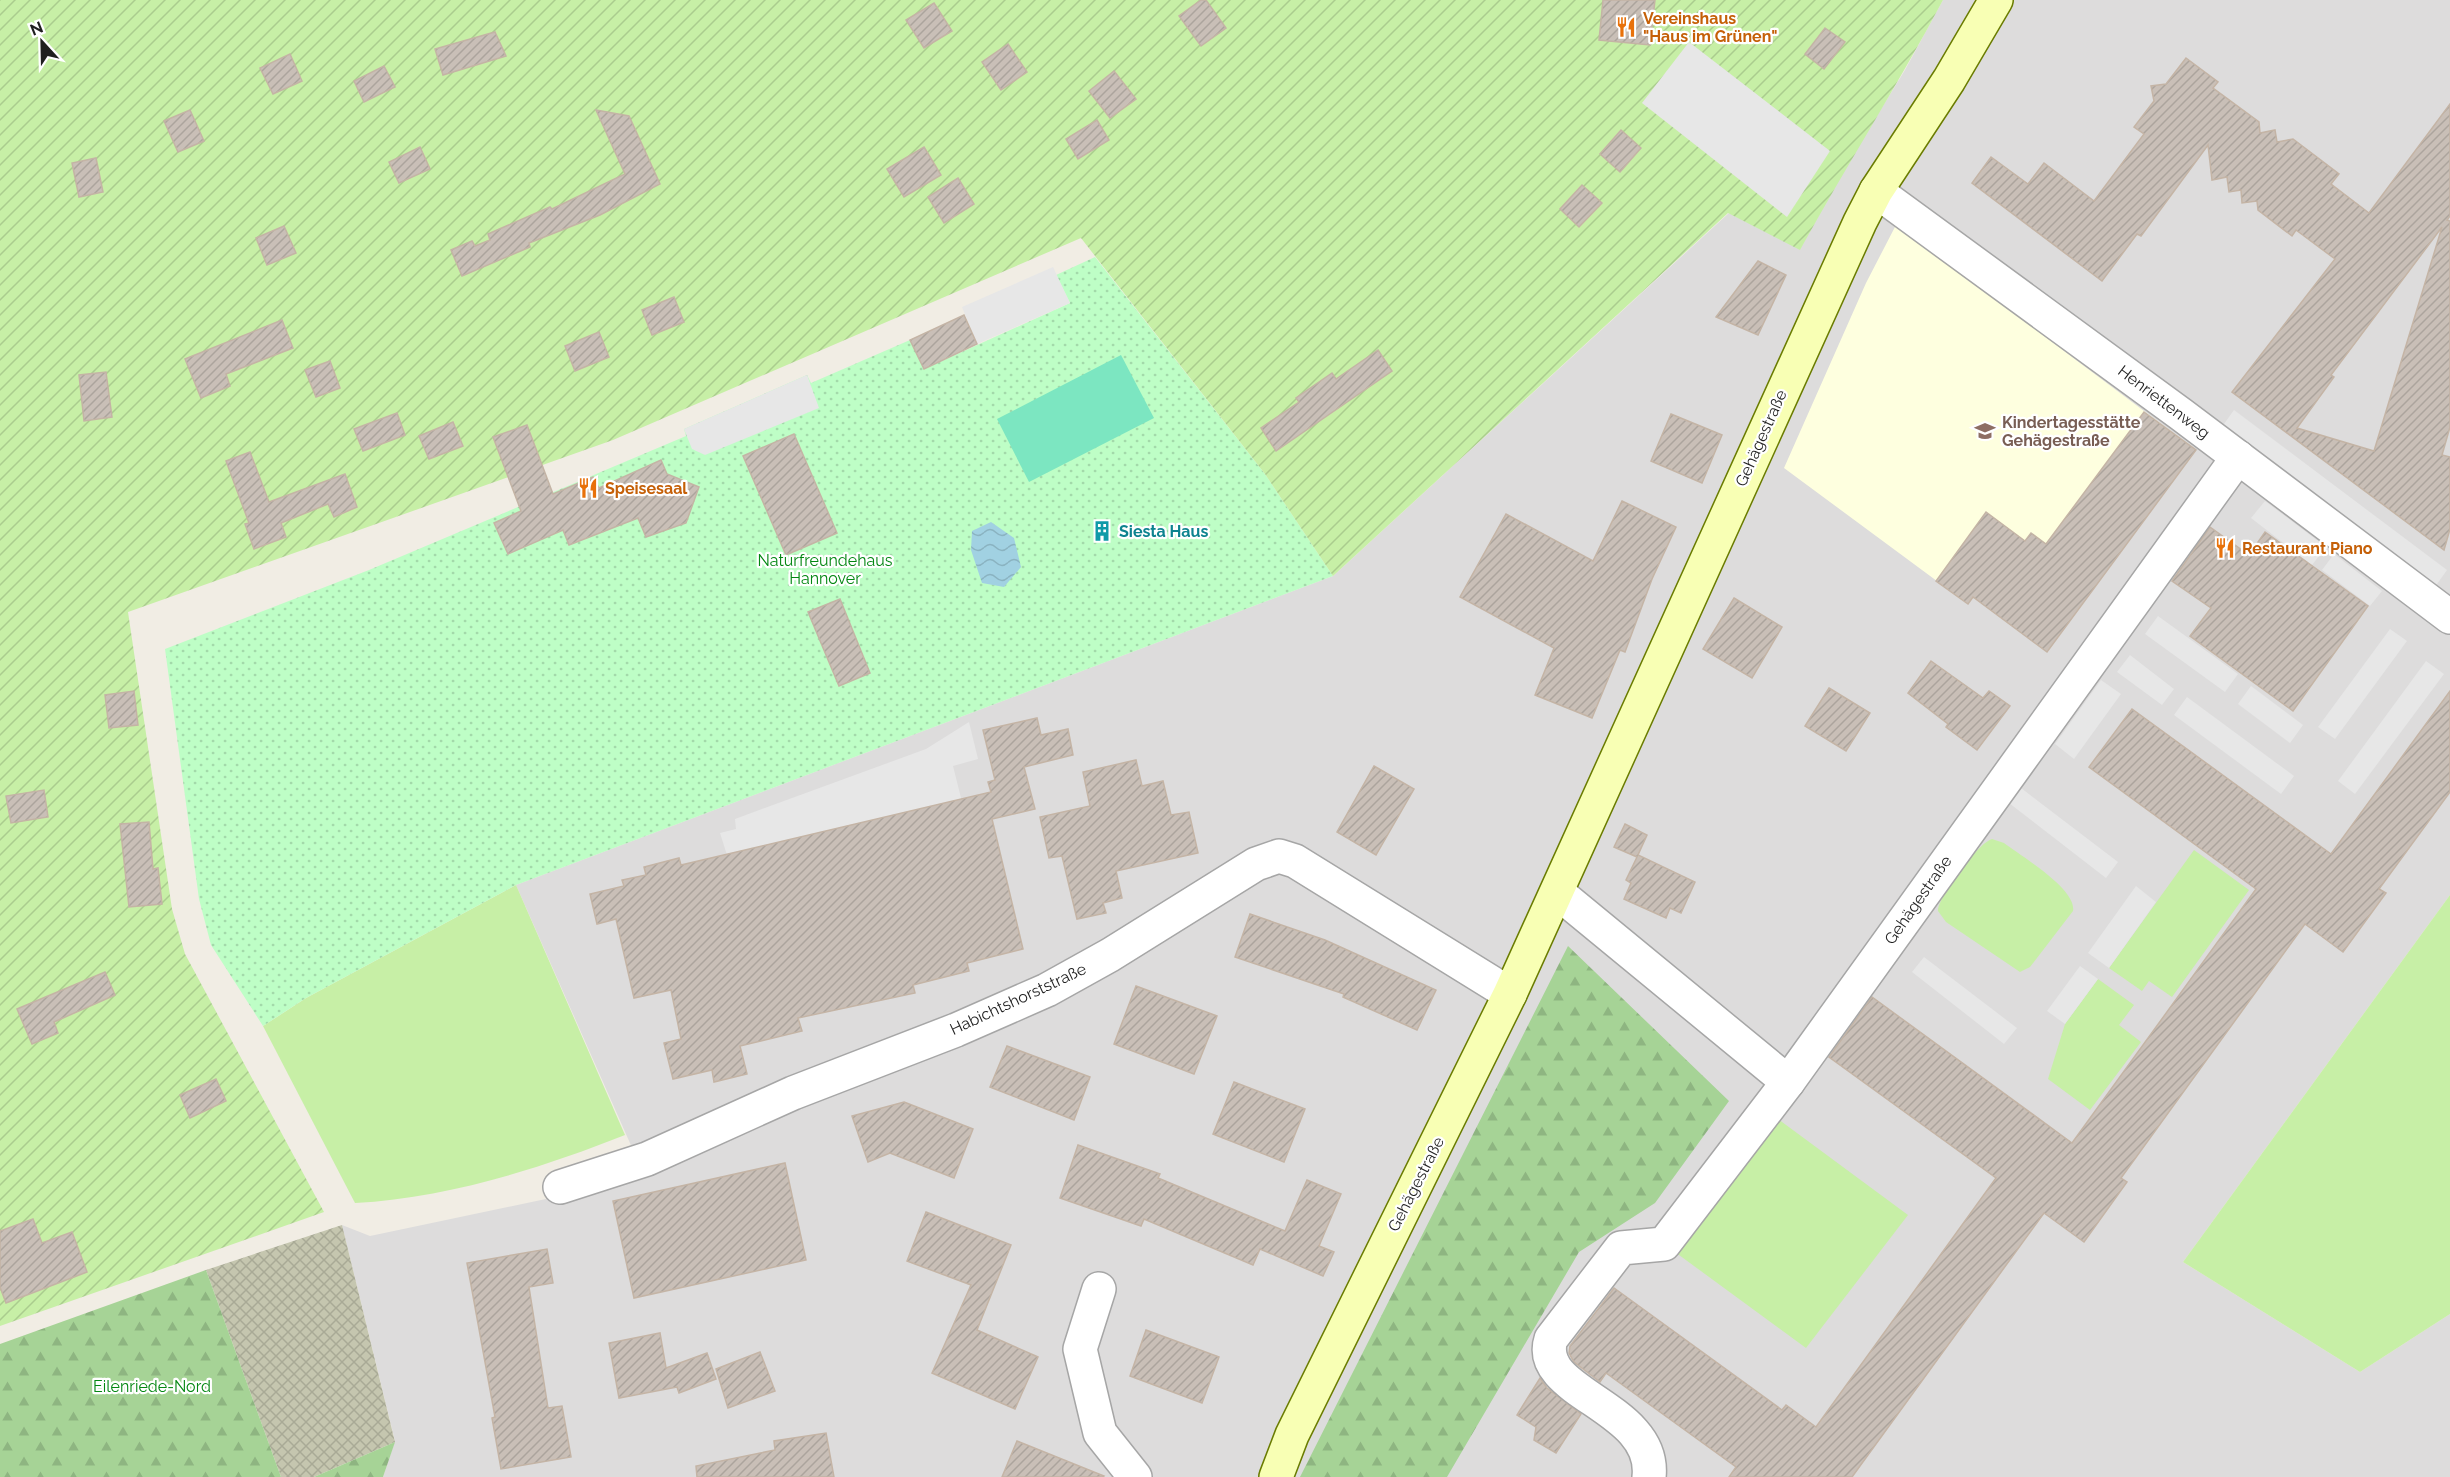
<svg xmlns="http://www.w3.org/2000/svg" width="2450" height="1477" font-family="Raleway,sans-serif">
<defs>
<pattern id="construction-cross-hatch" width="8" height="8" patternUnits="userSpaceOnUse" patternTransform="scale(1.5)"><rect width="8" height="8" fill="#c5c6af"/><path d="M0 0l8 8M0 8l8-8" fill="none" stroke="#a9aa96"/></pattern>
<pattern id="forest-firs" width="22" height="20" patternUnits="userSpaceOnUse" patternTransform="scale(1.5)"><rect width="22" height="20" fill="#a6d396"/><path d="M5 1l3.5 6h-7zM16 11l3.5 6h-7z" fill="#8eb581"/></pattern>
<pattern id="park-dots" width="8" height="8" patternUnits="userSpaceOnUse" patternTransform="scale(1.5)"><rect width="8" height="8" fill="#befec6"/><path d="M2 2h.1M6 6h.1" fill="none" stroke="#a3d9aa" stroke-width="1.8" stroke-linecap="round"/></pattern>
<pattern id="garden-furrows" width="10" height="10" patternUnits="userSpaceOnUse" patternTransform="scale(1.5)"><rect width="10" height="10" fill="#c7efa6"/><path d="M-1 1l2-2M0 10L10 0M9 11l2-2" fill="none" stroke="#aacc8e"/></pattern>
<pattern id="water-waves" width="16" height="10" patternUnits="userSpaceOnUse" patternTransform="scale(1.5)"><rect width="16" height="10" fill="#a1d1e2"/><path d="M0 5q4-4 8 0t8 0" fill="none" stroke="#8ab3c1"/></pattern>
<pattern id="building-hatch" width="6" height="6" patternUnits="userSpaceOnUse" patternTransform="scale(1.5)"><rect width="6" height="6" fill="#c9bfb7"/><path d="M-1 1l2-2M0 6l6-6M5 7l2-2" fill="none" stroke="#aca49d"/></pattern>
</defs>
<rect width="100%" height="100%" fill="#f1ede4"/>
<!-- residential -->
<path fill="#dddcdc" d="M1943 0H2450V895L2183 1262 2360 1372 2450 1314V1477H383L395 1441 342 1225 370 1236 560 1196 641 1168 516 885 1333 576 1729 213 1800 249 1851 158 1905 70Z"/>
<!-- education -->
<path fill="#feffdf" d="M1896 225 2196 450 1973 597 1968 604 1784 468 1866 283Z"/>
<!-- construction -->
<path fill="url(#construction-cross-hatch)" d="M342 1225 395 1442 314 1477H281L206 1270Z"/>
<!-- grass -->
<g fill="#c7efa6">
<path d="M1992 839 2004 843C2021 856 2077 889 2073 911L2030 967 2020 972 1946 922 1938 911C1938 897 1979 842 1992 839Z"/>
<path d="M2194 850 2249 890 2172 997 2149 981 2142 991 2109 968Z"/>
<path d="M516 885 625 1135C539 1169 447 1198 355 1203L263 1026 306 998Z"/>
<path d="M2450 895V1314L2360 1372 2183 1262Z"/>
<path d="M2098 979 2134 1005 2119 1025 2141 1042 2090 1110 2048 1079 2065 1024Z"/>
<path d="M1767 1111 1908 1215 1806 1348 1664 1244Z"/>
</g>
<!-- forest -->
<g fill="url(#forest-firs)">
<path d="M1568 946 1729 1101 1655 1203 1579 1252 1447 1477H1300Z"/>
<path d="M206 1270 281 1477H0V1344Z"/>
<path d="M395 1442 383 1477H314Z"/>
</g>
<!-- park -->
<path fill="url(#park-dots)" d="M1095 257 1265 474 1333 576 516 885 306 998 263 1026 211 945 199 899 165 649 369 570 686 436 684 429 807 375 811 383 910 340 924 369 1070 303 1056 275Z"/>
<!-- garden -->
<path fill="url(#garden-furrows)" d="M0 0H1943C1898 85 1846 166 1800 250L1728 213 1333 576 1265 474 1081 238 613 440 128 612 172 909 185 954 324 1212 0 1326Z"/>
<!-- pitch -->
<path fill="#7ce6c1" d="M1121 355 1154 418 1029 482 997 419Z"/>
<!-- parking -->
<g fill="#e7e7e7">
<path d="M1689 42 1830 151 1787 217 1642 103Z"/>
<path d="M1053 267 1070 303 977 344 962 307Z"/>
<path d="M807 375 819 408 705 455 692 449 684 429Z"/>
<path d="M2234 410 2447 570 2432 591 2219 431Z"/>
<path d="M2265 501 2326 547 2312 565 2251 518Z"/>
<path d="M2334 554 2382 591 2370 606 2322 570Z"/>
<path d="M2158 616 2238 674 2225 692 2145 634Z"/>
<path d="M2390 629 2407 641 2335 739 2318 727Z"/>
<path d="M2130 655 2174 689 2162 705 2117 672Z"/>
<path d="M2426 661 2444 674 2355 794 2338 781Z"/>
<path d="M2101 680 2121 694 2074 759 2055 744Z"/>
<path d="M2251 686 2303 725 2290 743 2238 704Z"/>
<path d="M2187 697 2294 776 2281 794 2174 715Z"/>
<path d="M969 722 978 759 953 766 968 826 727 855 720 833 736 829 735 819 926 749Z"/>
<path d="M2021 788 2118 862 2106 878 2009 803Z"/>
<path d="M2136 886 2156 902 2109 968 2088 953Z"/>
<path d="M1924 957 2017 1028 2004 1044 1912 972Z"/>
<path d="M2080 966 2098 979 2065 1024 2047 1011Z"/>
</g>
<!-- water -->
<path fill="url(#water-waves)" d="M991 522 1014 538 1021 567 1004 587 982 583 971 550 972 531Z"/>
<!-- building -->
<g fill="url(#building-hatch)" stroke="#c4b4a5" stroke-width="1.5" fill-rule="evenodd">
<path d="M1201 0H1206L1226 28 1201 46 1179 16Z"/>
<path d="M1603 0H1655L1650 45 1599 40Z"/>
<path d="M934 3 952 31 924 48 906 20Z"/>
<path d="M1825 28 1845 42 1824 69 1805 54Z"/>
<path d="M495 32 506 56 443 75 435 49Z"/>
<path d="M1008 44 1027 72 1001 90 982 62Z"/>
<path d="M290 54 302 81 273 94 260 68Z"/>
<path d="M2186 58 2218 82 2213 88 2259 122 2260 133 2275 130 2277 142 2293 139 2339 174 2331 184 2369 213 2450 104V216L2447 220 2450 221V427L2442 455 2450 457V529L2444 550 2232 392 2335 259 2296 230 2292 236 2258 210 2257 201 2242 203 2241 190 2229 192 2227 177 2212 180 2208 145 2141 236 2137 234 2102 281 1972 183 1991 157 2028 184 2044 163 2094 201 2144 134 2134 127 2154 101 2151 86 2166 84ZM2442 227 2374 451 2297 428 2334 377 2331 375Z"/>
<path d="M384 66 395 87 364 102 354 81Z"/>
<path d="M1114 71 1136 99 1110 118 1089 91Z"/>
<path d="M190 110 204 141 178 152 164 121Z"/>
<path d="M596 110 629 116 660 184 600 215 529 243 530 247 462 276 451 250 472 241 475 246 490 240 488 234 550 207 552 209 625 174Z"/>
<path d="M1097 120 1109 140 1078 159 1066 139Z"/>
<path d="M1621 130 1641 148 1620 172 1600 154Z"/>
<path d="M420 147 430 169 399 183 389 162Z"/>
<path d="M924 147 941 175 904 197 887 169Z"/>
<path d="M96 158 103 192 79 197 72 163Z"/>
<path d="M958 178 974 204 944 223 928 197Z"/>
<path d="M1582 185 1602 203 1579 227 1560 209Z"/>
<path d="M284 226 296 253 267 265 256 238Z"/>
<path d="M1758 261 1786 275 1758 335 1716 317Z"/>
<path d="M674 297 684 322 652 335 642 310Z"/>
<path d="M964 315 977 344 924 369 910 340Z"/>
<path d="M282 320 293 348 226 374 230 386 201 398 185 359Z"/>
<path d="M599 332 609 357 575 371 565 346Z"/>
<path d="M1378 350 1392 371 1276 451 1261 428 1299 402 1296 398 1332 373 1336 379Z"/>
<path d="M330 361 340 388 316 397 305 370Z"/>
<path d="M106 372 112 417 84 421 79 375Z"/>
<path d="M2144 412 2196 450 2047 652 1973 597 1968 604 1936 581 1986 512 2025 541 2031 533 2046 544Z"/>
<path d="M397 413 405 435 363 451 354 429Z"/>
<path d="M1671 414 1722 435 1702 483 1651 461Z"/>
<path d="M453 422 463 446 429 459 419 436Z"/>
<path d="M527 425 553 494 593 477 599 488 661 460 667 474 699 487 686 523 646 537 638 518 569 545 563 530 508 554 494 523 521 511 493 437Z"/>
<path d="M794 434 837 533 786 555 743 456Z"/>
<path d="M250 452 269 502 345 474 357 507 334 517 328 504 281 523 286 537 254 549 245 524 249 523 226 461Z"/>
<path d="M1622 501 1676 527 1652 579 1625 652 1620 650 1592 718 1535 695 1554 648 1460 597 1506 514 1593 561Z"/>
<path d="M2210 527 2249 555 2265 532 2368 606 2293 711 2190 636 2211 608 2172 581Z"/>
<path d="M1734 598 1782 627 1752 678 1703 649Z"/>
<path d="M840 599 870 673 839 686 808 612Z"/>
<path d="M1931 661 1983 698 1989 691 2010 706 1977 750 1946 727 1948 724 1908 693Z"/>
<path d="M1829 688 1870 713 1846 751 1805 726Z"/>
<path d="M134 691 138 725 109 728 105 695Z"/>
<path d="M2450 691V792L2379 889 2386 893 2343 952 2305 924 2121 1178 2127 1182 2084 1242 2044 1213 1852 1477H1729L1736 1467 1606 1373 1600 1382 1574 1362 1569 1353 1570 1346 1614 1288 1782 1410 1786 1405 1816 1427 1996 1178 1829 1057 1872 997 2072 1143 2256 889 2089 767 2132 709 2331 854Z"/>
<path d="M1037 718 1041 735 1068 729 1073 755 1024 767 1035 809 992 819 1023 949 967 963 969 971 913 985 915 993 798 1018 802 1031 740 1046 747 1074 714 1082 712 1070 673 1079 664 1043 681 1039 671 990 634 998 616 919 597 924 590 894 624 886 622 880 646 875 644 867 679 858 681 865 991 792 988 782 995 780 983 730Z"/>
<path d="M1136 760 1142 786 1163 781 1171 815 1189 812 1198 853 1116 871 1122 898 1103 903 1106 913 1077 919 1062 856 1049 858 1040 817 1090 806 1083 772Z"/>
<path d="M1374 766 1414 789 1376 855 1337 832Z"/>
<path d="M44 790 48 817 11 823 6 796Z"/>
<path d="M149 822 153 869 158 868 162 904 129 907 120 824Z"/>
<path d="M1625 824 1647 835 1638 855 1695 882 1681 913 1670 908 1666 918 1624 899 1631 883 1626 880 1637 857 1614 847Z"/>
<path d="M1250 914 1325 940 1436 990 1417 1030 1343 997 1344 994 1235 957Z"/>
<path d="M105 972 115 995 54 1022 58 1033 32 1044 17 1009Z"/>
<path d="M1136 986 1217 1016 1194 1074 1114 1044Z"/>
<path d="M1007 1046 1090 1077 1074 1120 990 1087Z"/>
<path d="M216 1079 226 1101 190 1118 180 1095Z"/>
<path d="M1234 1082 1305 1109 1284 1162 1213 1134Z"/>
<path d="M904 1102 973 1129 954 1178 890 1153 868 1162 852 1116Z"/>
<path d="M1078 1145 1160 1174 1158 1178 1285 1231 1307 1180 1341 1194 1319 1246 1334 1252 1323 1276 1260 1249 1253 1265 1144 1219 1141 1226 1060 1198Z"/>
<path d="M785 1163 806 1260 634 1298 613 1201Z"/>
<path d="M926 1212 1011 1245 977 1330 1038 1357 1015 1409 932 1373 971 1285 907 1261Z"/>
<path d="M33 1219 42 1243 72 1232 87 1272 6 1303 0 1287V1231Z"/>
<path d="M547 1249 553 1283 529 1287 548 1408 562 1406 571 1457 501 1469 492 1418 495 1417 467 1263Z"/>
<path d="M1146 1330 1219 1357 1202 1403 1130 1376Z"/>
<path d="M660 1333 666 1368 707 1353 716 1379 679 1393 677 1387 619 1398 609 1343Z"/>
<path d="M760 1352 775 1391 728 1408 716 1369Z"/>
<path d="M1540 1378 1547 1388 1581 1414 1556 1453 1534 1440 1536 1427 1517 1415Z"/>
<path d="M826 1433 834 1477H697L696 1466 775 1450 774 1441Z"/>
<path d="M1017 1441 1104 1476 1103 1477H1002Z"/>
</g>
<g fill="none" stroke-linecap="round" stroke-linejoin="round">
<!-- street casing -->
<g stroke="#a6a6a6" stroke-width="36">
<g id="street">
<path d="M1876 191 2182 415 2450 617"/>
<path d="M1557 892 1788 1082"/>
<path d="M560 1187 647 1159 793 1093 956 1030 1047 990 1110 955 1256 864 1279 856 1295 861 1510 994"/>
<path d="M1099 1289 1080 1349 1100 1433 1135 1477"/>
<path d="M1649 1477C1657 1406 1533 1394 1551 1339L1621 1248 1664 1244 1788 1082 2238 457"/>
</g>
</g>
<!-- secondary casing -->
<g stroke="#6a7c00" stroke-width="36">
<path id="secondary" d="M1276 1477 1292 1435 1510 994 1860 222 1876 191 1949 80 1996 0"/>
</g>
<!-- street -->
<use href="#street" stroke="#fff" stroke-width="33"/>
<!-- secondary -->
<use href="#secondary" stroke="#f8ffb4" stroke-width="33"/>
</g>
<!-- icons -->
<defs>
<g id="restaurant-bare" transform="scale(1.62)"><path d="M-5-6h1v4h1v-4h1v4h1v-4h1v5L-1.5 .5V6h-2V.5L-5-1ZM5-6V6H3V1.5H1.5Q1.5-4 5-6Z" fill="#e8710a" stroke="#fff" stroke-width="2.5" paint-order="stroke"/></g>
<g id="school-bare" transform="scale(1.62)"><path d="M0-5L7-2L0 1L-7-2ZM-4 1L0 2.5L4 1V4Q0 6-4 4Z" fill="#8d6e63" stroke="#fff" stroke-width="2.5" paint-order="stroke"/></g>
<g id="building-bare" transform="scale(1.62)"><path d="M-4-6H4V6H1V3H-1V6H-4ZM-2.5-4.3h1.7v1.8h-1.7ZM.8-4.3h1.7v1.8H.8ZM-2.5-1h1.7V.8h-1.7ZM.8-1h1.7V.8H.8Z" fill="#0f9aa8" stroke="#fff" stroke-width="2.5" paint-order="stroke"/></g>
</defs>
<g fill-rule="evenodd">
<use href="#restaurant-bare" x="1626" y="27"/>
<use href="#school-bare" x="1985" y="431"/>
<use href="#restaurant-bare" x="588" y="488"/>
<use href="#building-bare" x="1102" y="531"/>
<use href="#restaurant-bare" x="2225" y="548"/>
</g>
<g text-anchor="middle" dominant-baseline="central" stroke-width="4.5" stroke-linejoin="round" paint-order="stroke">
<!-- food labels -->
<g font-size="16" font-weight="bold" fill="#c56008" stroke="#fff" text-anchor="start">
<text x="1643" y="18">Vereinshaus<tspan x="1643" dy="18">"Haus im Grünen"</tspan></text>
<text x="605" y="488">Speisesaal</text>
<text x="2242" y="548">Restaurant Piano</text>
</g>
<!-- street labels -->
<g font-size="16" fill="#1f1f1f" stroke="#fff">
<text transform="translate(2164 402) rotate(37)">Henriettenweg</text>
<text transform="translate(1761 438) rotate(-66)">Gehägestraße</text>
<text transform="translate(1918 900) rotate(-55)">Gehägestraße</text>
<text transform="translate(1018 999) rotate(-25)">Habichtshorststraße</text>
<text transform="translate(1416 1184) rotate(-63)">Gehägestraße</text>
</g>
<!-- education labels -->
<g font-size="16" font-weight="bold" fill="#785e54" stroke="#fff" text-anchor="start">
<text x="2002" y="422">Kindertagesstätte<tspan x="2002" dy="18">Gehägestraße</tspan></text>
</g>
<!-- culture labels -->
<g font-size="16" font-weight="bold" fill="#0d838f" stroke="#fff" text-anchor="start">
<text x="1119" y="531">Siesta Haus</text>
</g>
<!-- park labels -->
<g font-size="16" fill="#038712" stroke="#fff">
<text x="825" y="560">Naturfreundehaus<tspan x="825" dy="18">Hannover</tspan></text>
<text x="152" y="1386">Eilenriede-Nord</text>
</g>
</g>
<!-- north arrow -->
<g transform="translate(42 42) rotate(338)" stroke="#ffffff" stroke-width="4.5" paint-order="stroke">
<path d="M0-4.5L10 22L0 15L-10 22Z" fill="#1f1f1f"/>
<text y="-9" font-size="16" font-weight="bold" text-anchor="middle" fill="#1f1f1f">N</text>
</g>
</svg>
